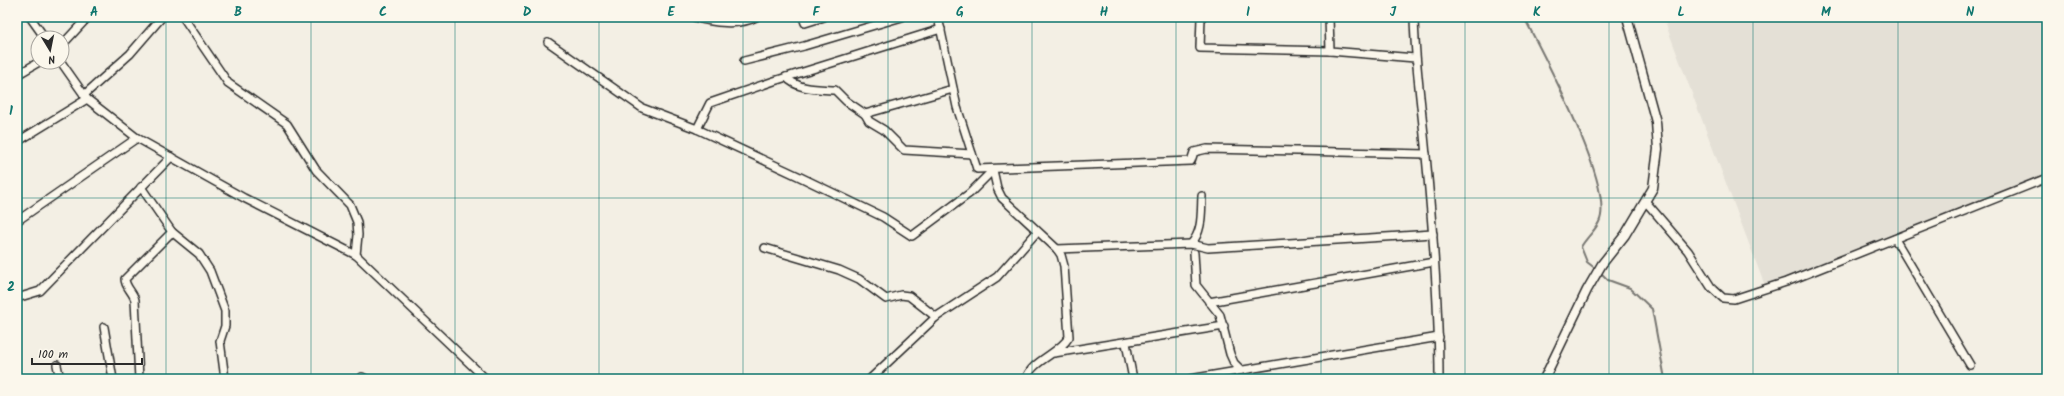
<svg xmlns="http://www.w3.org/2000/svg" width="2064" height="396" font-family="Kalam,sans-serif">
<rect width="100%" height="100%" fill="#f3efe4"/>
<filter id="ink" filterUnits="userSpaceOnUse"><feTurbulence type="fractalNoise" baseFrequency=".025" numOctaves="2"/><feDisplacementMap in="SourceGraphic" scale="8" xChannelSelector="R" yChannelSelector="G"/><feConvolveMatrix kernelMatrix="1 2 1 2 8 2 1 2 1" color-interpolation-filters="sRGB"/></filter>
<g filter="url(#ink)">
<!-- built -->
<path fill="#e4e0d6" d="M1663 17H2047V176L1765 286Z"/>
<g fill="none" stroke-linecap="round" stroke-linejoin="round">
<!-- stream -->
<g stroke="#787772" stroke-width="2">
<path d="M1524 17C1542 53 1616 188 1599 222 1595 231 1586 238 1581 247L1587 262 1596 269"/>
<path d="M1600 272 1608 280 1630 288 1652 309 1665 379"/>
</g>
<!-- minor casing -->
<g stroke="#2b2b2b" stroke-width="10">
<g id="minor">
<path d="M30 17 45 38"/>
<path d="M183 17 228 83 287 124 316 170 350 205 357 222 358 235 356 255"/>
<path d="M694 17C713 23 739 26 756 17"/>
<path d="M803 17 805 23 824 17"/>
<path d="M938 17 957 107 977 169 1191 161 1194 152 1207 149 1426 154"/>
<path d="M1201 17 1200 48 1330 51 1415 58"/>
<path d="M1329 17 1330 51"/>
<path d="M1414 17C1415 64 1422 109 1426 156 1433 230 1439 305 1439 379"/>
<path d="M548 42 642 108 697 129 798 176 883 217 912 236 970 193 993 170"/>
<path d="M62 45 88 17"/>
<path d="M744 61 804 46 902 17"/>
<path d="M61 62 87 99 137 138 244 198 356 255 486 379"/>
<path d="M17 75 39 62"/>
<path d="M786 77C798 90 818 89 835 90L846 101 865 114 869 121 884 130 904 150 972 154"/>
<path d="M84 95 130 54 162 17"/>
<path d="M865 114 953 89"/>
<path d="M697 129 710 103 774 81 941 29"/>
<path d="M17 142 87 99"/>
<path d="M993 170 997 188 1002 198 1057 249 1061 255 1064 266 1069 337C1059 354 1032 360 1026 379"/>
<path d="M141 187 172 232 199 254 210 271 225 311V326L220 341 225 379"/>
<path d="M1646 202 1688 251 1711 287 1723 298 1734 299 1786 282 2047 178"/>
<path d="M17 221 137 138"/>
<path d="M1895 239 1970 365"/>
<path d="M1191 244C1203 231 1201 213 1202 196"/>
<path d="M765 248 839 270 859 279 886 299 901 295 909 296 936 317"/>
<path d="M1057 249 1191 244 1208 248 1433 234"/>
<path d="M1194 253 1196 285 1220 315 1230 354 1234 363 1241 370"/>
<path d="M17 298 40 291 171 157"/>
<path d="M1209 302 1434 262"/>
<path d="M104 327 113 379"/>
<path d="M1126 343 1133 379"/>
<path d="M1054 353 1224 326"/>
<path d="M57 365 60 379"/>
<path d="M362 377 366 379"/>
<path d="M139 379 135 300C133 292 125 287 125 279L172 232"/>
<path d="M870 379 936 317 997 277 1037 232"/>
<path d="M1190 379 1439 337"/>
</g>
</g>
<!-- tertiary casing -->
<g stroke="#2b2b2b" stroke-width="11">
<path id="tertiary" d="M1544 379 1587 290 1602 264 1625 235 1653 188 1658 149 1656 122 1627 17"/>
</g>
<!-- minor -->
<use href="#minor" stroke="#fbf7ec" stroke-width="7"/>
<!-- tertiary -->
<use href="#tertiary" stroke="#fbf7ec" stroke-width="8"/>
</g>
</g>
<!-- grid -->
<path fill="none" stroke="#0f766e" stroke-width="1" stroke-opacity="0.55" d="M166 17V379M311 17V379M455 17V379M599 17V379M743 17V379M888 17V379M1032 17V379M1176 17V379M1321 17V379M1465 17V379M1609 17V379M1753 17V379M1898 17V379M17 198H2047"/>
<!-- margin -->
<rect width="2064" height="396" fill="none" stroke="#fbf7ec" stroke-width="44"/>
<!-- north arrow -->
<g transform="translate(50 50) rotate(170)"><circle r="19" fill="#fbf7ec" stroke="#a8a59f"/>
<path d="M0-3L7 15L0 10L-7 15Z" fill="#2b2b2b"/>
<text y="-6" font-size="11" font-weight="bold" text-anchor="middle" fill="#2b2b2b">N</text>
</g>
<!-- scale -->
<path d="M32 358v6h110v-6" fill="none" stroke="#2b2b2b" stroke-width="2"/>
<text x="38" y="358" font-size="12" fill="#2b2b2b" stroke="#fbf7ec" stroke-width="3" paint-order="stroke">100 m</text>
<rect x="22" y="22" width="2020" height="352" fill="none" stroke="#0f766e" stroke-width="1.5"/>
<g font-size="13" text-anchor="middle" font-weight="bold" fill="#0f766e">
<text x="94" y="16">A</text>
<text x="238" y="16">B</text>
<text x="383" y="16">C</text>
<text x="527" y="16">D</text>
<text x="671" y="16">E</text>
<text x="816" y="16">F</text>
<text x="960" y="16">G</text>
<text x="1104" y="16">H</text>
<text x="1248" y="16">I</text>
<text x="1393" y="16">J</text>
<text x="1537" y="16">K</text>
<text x="1681" y="16">L</text>
<text x="1826" y="16">M</text>
<text x="1970" y="16">N</text>
<text x="11" y="115">1</text>
<text x="11" y="291">2</text>
</g>
</svg>
